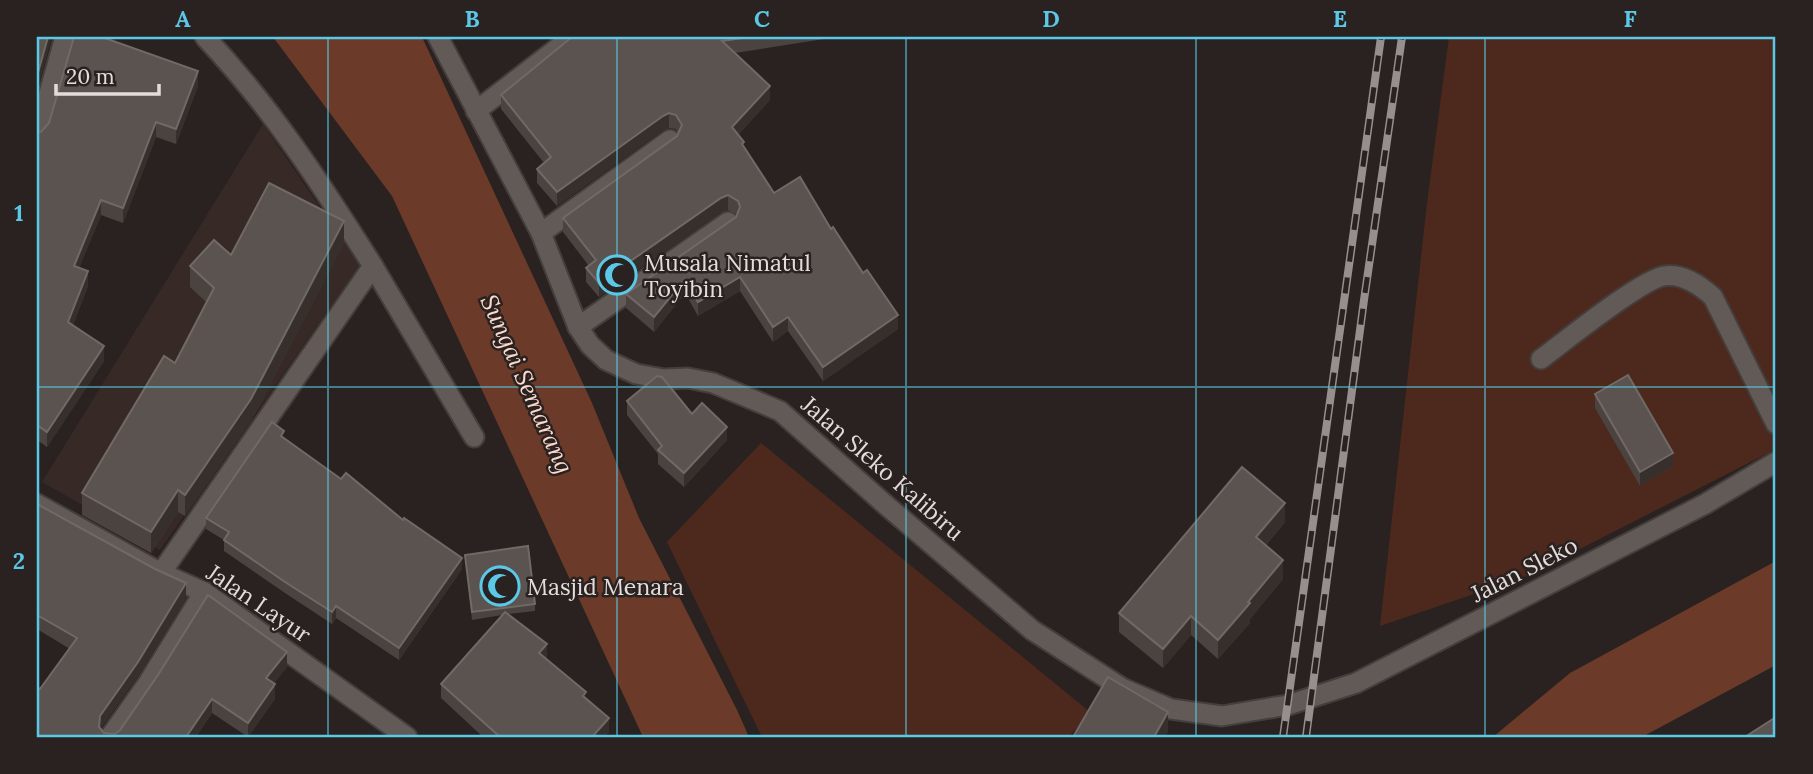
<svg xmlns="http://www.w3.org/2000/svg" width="1813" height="774" font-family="Lora,serif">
<rect width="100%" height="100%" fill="#2a2220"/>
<!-- built -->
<path fill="#372925" d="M263 124 360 265 160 550 42 482Z"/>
<!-- green -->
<g fill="#4d291d">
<path d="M1449 37H1776V449L1527 576 1380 626 1427 203Z"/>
<path d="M761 443 1090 712 1069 737H762L667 542Z"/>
</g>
<!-- water -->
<g fill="#6c3a29">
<path d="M273 37H422L592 403 639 518 737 710 749 737H643L392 196Z"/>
<path d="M1776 561V665L1642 737H1493L1570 673Z"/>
</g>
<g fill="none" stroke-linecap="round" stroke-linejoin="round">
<!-- minor casing -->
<g stroke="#443e3c" stroke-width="23">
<g id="minor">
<path d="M438 37 541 233 578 327 590 345 606 360 636 374 664 379 688 378 713 383 780 411 887 506 1032 630 1122 688 1171 709 1222 716 1288 705 1356 683 1705 504 1776 462"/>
<path d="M476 111 572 37"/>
<path d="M37 135 65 37"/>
<path d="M541 233 670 140"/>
<path d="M373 266 474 437"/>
<path d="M578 327 728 222"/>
<path d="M1541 359C1564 342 1640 280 1664 276 1682 273 1701 286 1713 297L1776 424"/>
<path d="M161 573 373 266C321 184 272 108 205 37"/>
<path d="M110 737 148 683 204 592"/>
</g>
</g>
<!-- tertiary casing -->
<g stroke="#443e3c" stroke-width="23">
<path id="tertiary" d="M37 504 161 573 204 592 407 737"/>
</g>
<!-- minor -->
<use href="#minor" stroke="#625a57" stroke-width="19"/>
<!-- tertiary -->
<use href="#tertiary" stroke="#625a57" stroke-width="19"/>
<!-- rail casing -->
<g stroke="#958f8d" stroke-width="8">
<g id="rail">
<path d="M1283 737 1381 37"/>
<path d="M1306 737 1364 300 1402 37"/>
</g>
</g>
<!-- rail -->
<use href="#rail" stroke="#2a2220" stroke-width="5" stroke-dasharray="16" stroke-linecap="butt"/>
</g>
<!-- wall -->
<g fill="#4a4340">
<path d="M572 37H832L824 39 735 53 770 100 738 135 744 147 774 193 831 229 898 329 823 381 788 331 773 342 740 291 698 316 685 293 654 332 626 308V294L736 217 737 215 728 210 721 212 599 297 586 282V268L589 266 563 232V218L677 136 678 133 676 129 669 128 663 130 557 206 537 183V169L544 163 501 109V95Z"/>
<path d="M198 86 176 144 156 137 123 223 101 215 79 268 88 286 73 325 104 361 47 447 37 440V131L41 132Z"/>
<path d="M344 243 251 421 185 516 178 512 151 553 82 515V493L175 363 207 303 190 287V266L231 255Z"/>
<path d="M1595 394 1673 466 1640 486 1595 408Z"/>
<path d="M627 401 692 414 727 440 684 487 658 464V454L627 415Z"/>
<path d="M284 438 462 569 399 660 336 618 332 624 285 593 224 551V540L206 529V518Z"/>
<path d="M37 504 186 598 138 676 100 729 104 733 115 734 287 667 274 683 275 699 248 737 212 713 196 737H37L40 689 70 649 37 629Z"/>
<path d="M1285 522 1266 545 1283 579 1250 619V623L1218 659 1191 635 1163 668 1119 632V613Z"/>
<path d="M465 555 535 604V611L508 614 547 658 546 659 586 699 609 732 604 737H483L441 698V684L502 615 472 620Z"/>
</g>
<!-- shaded-wall -->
<g fill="#372f2c">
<path d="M48 37H52L37 91V76Z"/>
<path d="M198 71V86L176 144V129Z"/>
<path d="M770 86V100L732 141V127Z"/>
<path d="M669 113V128L663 130 557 206V192L663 116Z"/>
<path d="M156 122V137L123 223V208Z"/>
<path d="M728 195V210L721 212 599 297V283L721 198Z"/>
<path d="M101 200V215L74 281V266Z"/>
<path d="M344 221V243L251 421 185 516V495Z"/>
<path d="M88 271V286L68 338V322Z"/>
<path d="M740 277V291L698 316V302Z"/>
<path d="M685 279V293L654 332V317Z"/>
<path d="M898 315V329L823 381V367Z"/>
<path d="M788 317V331L773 342V327Z"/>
<path d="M104 346V361L47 447V432Z"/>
<path d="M727 427V440L684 487V473Z"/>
<path d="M1673 453V466L1640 486V472Z"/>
<path d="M178 490V512L151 553V532Z"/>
<path d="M1285 503V522L1256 556V537Z"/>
<path d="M462 558V569L399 660V648Z"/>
<path d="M1283 560V579L1250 619V623L1218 659V640Z"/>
<path d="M186 583V598L138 676 100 730 99 727 100 716Z"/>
<path d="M336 606V618L332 624V612Z"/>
<path d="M1191 616V635L1163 668V649Z"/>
<path d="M547 644V658L539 667V653Z"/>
<path d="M287 652V667L266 693V678Z"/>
<path d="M275 684V699L248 737V723Z"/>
<path d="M212 699V713L196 737H186Z"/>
<path d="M1168 712V732L1165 737H1154Z"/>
<path d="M609 718V732L604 737H592Z"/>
</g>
<!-- building -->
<g fill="#5b5350" stroke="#706966" stroke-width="2">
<path d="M37 37H48L37 76Z"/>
<path d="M74 37H102L198 71 176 129 156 122 123 208 101 200 74 266 88 271 68 322 104 346 47 432 37 425V131L41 132 49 123Z"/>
<path d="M572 37H749L722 41 770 86 732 127 744 142 742 144 774 193 800 177 831 229 833 227 863 273 867 270 898 315 823 367 788 317 773 327 740 277 698 302 685 279 654 317 626 294 736 217 740 207 738 201 728 195 721 198 599 283 586 268 596 260 563 218 677 136 682 125 676 115 669 113 663 116 557 192 537 169 551 157 501 95Z"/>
<path d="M269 183 344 221 251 399 185 495 178 490 151 532 82 493 164 356 175 363 214 288 190 266 214 240 231 255Z"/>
<path d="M1628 375 1673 453 1640 472 1595 394Z"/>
<path d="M657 376 662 377 692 414 702 403 727 427 684 473 658 450 662 446 627 401Z"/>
<path d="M272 422 284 431 281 436 341 479 346 473 403 520 404 518 462 558 399 648 336 606 332 612 285 582 224 540 229 532 206 518Z"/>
<path d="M1242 467 1285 503 1256 537 1283 560 1248 602 1250 603 1218 640 1191 616 1163 649 1119 613Z"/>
<path d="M37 504 155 569 186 583 138 662 100 716 99 727 104 733 115 734 120 730 158 675 208 595 287 652 266 678 275 684 248 723 212 699 186 737H37V687L40 689 77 638 37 615Z"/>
<path d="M528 546 535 604 472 612 465 555Z"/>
<path d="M505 612 547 644 539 653 586 692 583 696 609 718 592 737H500L441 684Z"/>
<path d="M1108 677 1168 712 1154 737H1073Z"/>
<path d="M1776 717V737H1745Z"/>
</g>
<!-- grid -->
<path fill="none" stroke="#5ac8e6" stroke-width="2" stroke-opacity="0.55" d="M328 37V737M617 37V737M906 37V737M1196 37V737M1485 37V737M37 387H1776"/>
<!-- icons -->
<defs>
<g id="mosque-ring" transform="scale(2.0125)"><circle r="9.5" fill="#2a2220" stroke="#5ac8e6" stroke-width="1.5"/><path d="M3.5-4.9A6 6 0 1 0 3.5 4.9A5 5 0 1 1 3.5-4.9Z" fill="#5ac8e6"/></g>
</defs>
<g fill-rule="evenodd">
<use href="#mosque-ring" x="617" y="275"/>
<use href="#mosque-ring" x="500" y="586"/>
</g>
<g text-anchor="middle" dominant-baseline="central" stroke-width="5" stroke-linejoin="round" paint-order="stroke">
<!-- poi labels -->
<g font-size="23" fill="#e2dddb" stroke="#2a2220" text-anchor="start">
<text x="644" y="262">Musala Nimatul<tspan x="644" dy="26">Toyibin</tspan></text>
<text x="527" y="586">Masjid Menara</text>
</g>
<!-- street labels -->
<g font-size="23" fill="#e2dddb" stroke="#2a2220">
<text transform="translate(883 468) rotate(41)">Jalan Sleko Kalibiru</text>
<text transform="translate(1524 569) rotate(-27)">Jalan Sleko</text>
<text transform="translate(259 603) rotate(34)">Jalan Layur</text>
</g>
<!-- water labels -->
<g font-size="24" font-style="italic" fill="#fcd9cd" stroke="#2a2220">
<text transform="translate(527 384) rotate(66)">Sungai Semarang</text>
</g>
</g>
<!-- border -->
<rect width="1813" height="774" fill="none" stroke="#2a2220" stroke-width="77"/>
<!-- scale -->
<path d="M56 84v10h103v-10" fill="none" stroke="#e2dddb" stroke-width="3.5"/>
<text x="66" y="84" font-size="21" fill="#e2dddb" stroke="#2a2220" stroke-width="5" paint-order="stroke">20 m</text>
<rect x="38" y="38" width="1736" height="698" fill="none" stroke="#5ac8e6" stroke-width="2.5"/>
<g font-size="23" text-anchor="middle" font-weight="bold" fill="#5ac8e6">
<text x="183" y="27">A</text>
<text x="472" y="27">B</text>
<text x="762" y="27">C</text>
<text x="1051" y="27">D</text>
<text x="1340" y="27">E</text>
<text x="1630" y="27">F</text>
<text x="19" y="221">1</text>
<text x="19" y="569">2</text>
</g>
</svg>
